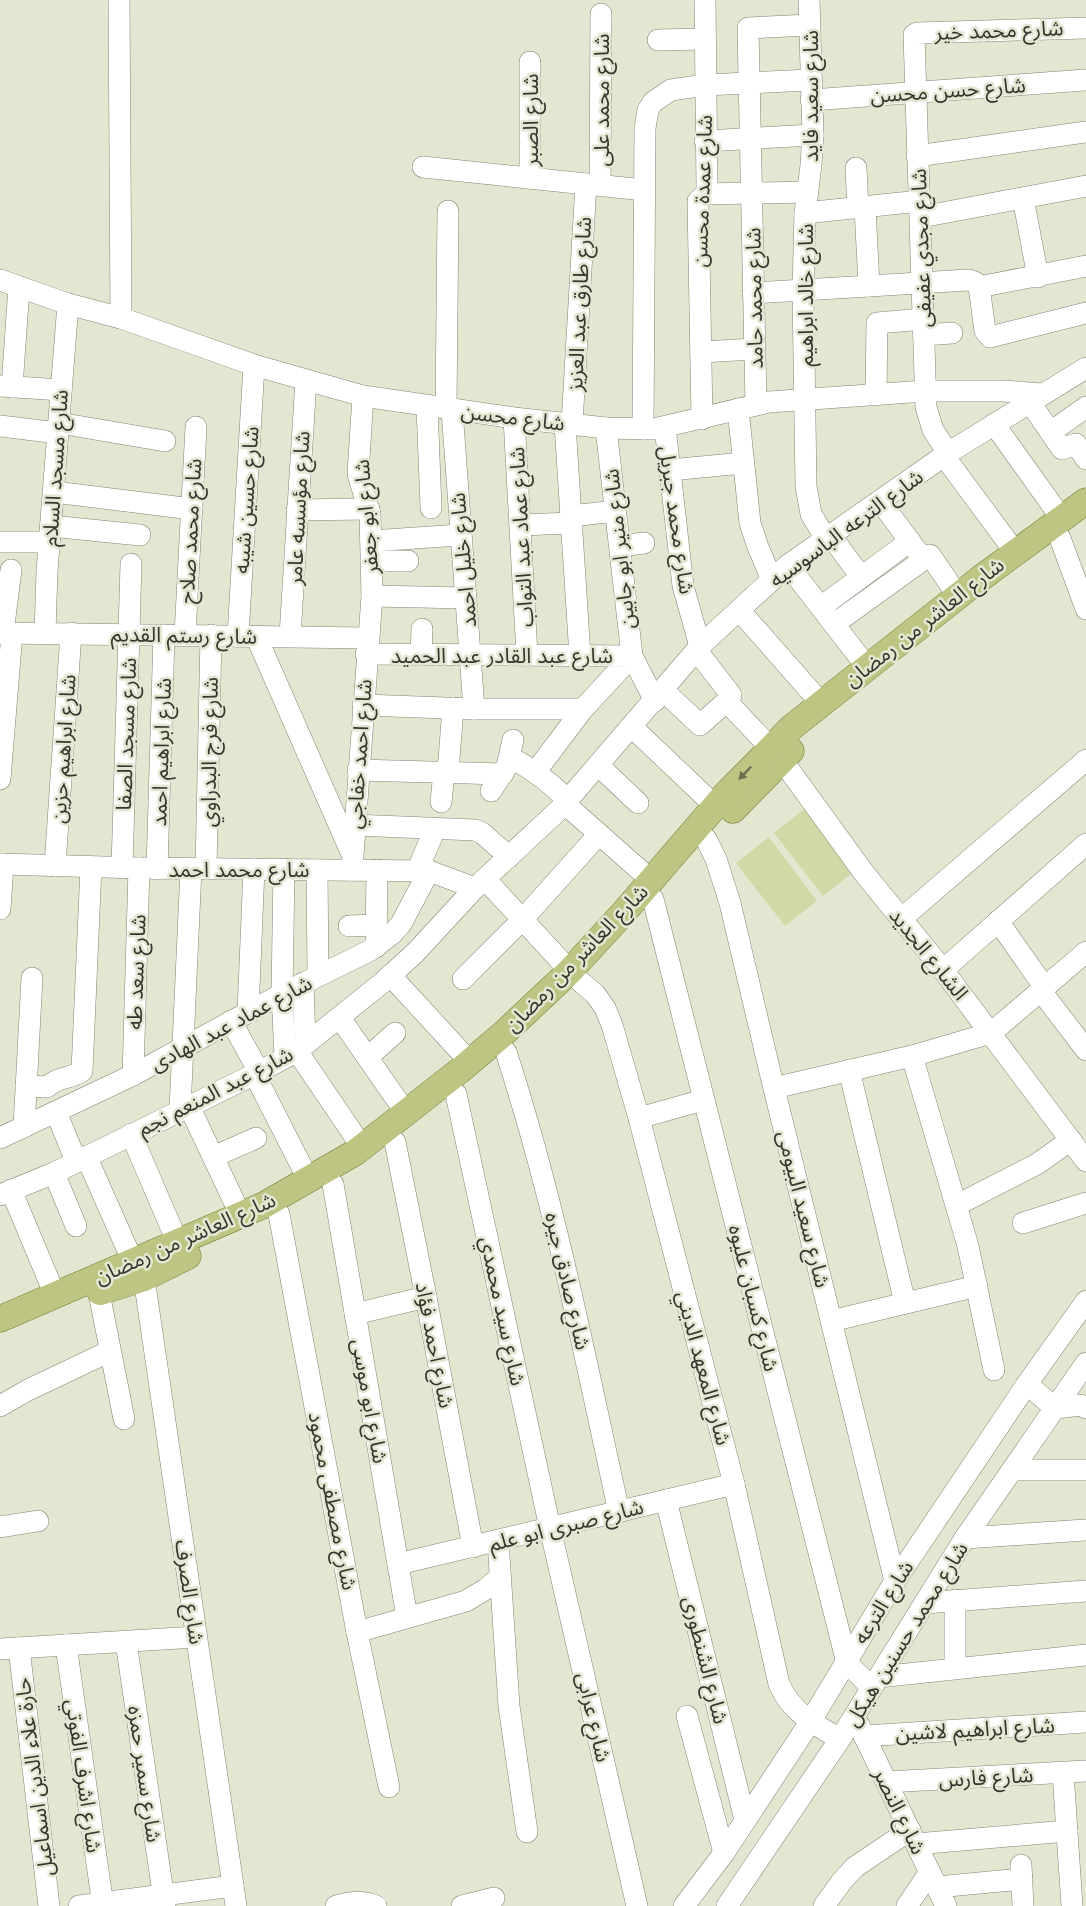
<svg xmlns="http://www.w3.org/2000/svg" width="1086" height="1906" font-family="Inter,'Noto Sans Arabic',sans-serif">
<rect width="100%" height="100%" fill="#e3e7d2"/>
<!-- green -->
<g fill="#d0daa6">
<path d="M807 807 855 871 823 896 774 833Z"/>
<path d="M769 837 817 901 785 926 736 863Z"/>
</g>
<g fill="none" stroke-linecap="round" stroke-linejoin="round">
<!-- minor casing -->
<g stroke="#818571" stroke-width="22">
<g id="minor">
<path d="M119 0 121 318"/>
<path d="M809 0 813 135 811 165 805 213 803 290 806 486 811 514 826 539"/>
<path d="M658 40 705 39"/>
<path d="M530 62V178"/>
<path d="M811 100 1086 80"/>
<path d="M705 141 813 135"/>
<path d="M917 156 1086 132"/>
<path d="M423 167 644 190"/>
<path d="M856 168 858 208"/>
<path d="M600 185 601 14"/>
<path d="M705 194 808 192"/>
<path d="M1023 198 1038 277"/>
<path d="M865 207 869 286"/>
<path d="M805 213 920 201"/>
<path d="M921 217 1086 186"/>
<path d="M0 280 68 304 121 318 254 365 363 396 514 418 606 428 654 429 769 402 925 391H1003L1042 394"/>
<path d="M979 286 985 331 990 337 1086 313"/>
<path d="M753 293 968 280C975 280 977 286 984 286L1086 266"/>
<path d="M924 335 952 333"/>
<path d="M701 352 754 349"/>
<path d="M0 386 61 390"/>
<path d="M12 387 19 287"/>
<path d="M876 395 877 323 924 319"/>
<path d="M1029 401 1062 449 1076 444 1086 459"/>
<path d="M756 404 748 28 809 25"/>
<path d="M427 406 431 508"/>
<path d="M446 409 448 211"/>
<path d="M738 409 750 523 758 547 772 580"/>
<path d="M452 410 474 709"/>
<path d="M514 418 527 655"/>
<path d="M702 419 698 201 705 194 707 189 705 0"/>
<path d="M59 423 165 441"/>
<path d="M565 424 580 656"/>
<path d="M572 424 586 184"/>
<path d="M994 424 1062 519"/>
<path d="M0 426 58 433"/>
<path d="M665 427 683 586 700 646"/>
<path d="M606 428 632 656 655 701"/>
<path d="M643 429 645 128 648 110 653 102 671 90 705 85 810 80"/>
<path d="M1051 432 1086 407"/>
<path d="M948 453 933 430 926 407 914 35 917 33 1086 28"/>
<path d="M944 456 1015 552"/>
<path d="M670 470 743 463"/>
<path d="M54 492 192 509"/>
<path d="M880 501 917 551"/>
<path d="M297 510 369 509"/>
<path d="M571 516 616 511"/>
<path d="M521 525 571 523"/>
<path d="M51 526 140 535"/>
<path d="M831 536 861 577"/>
<path d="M1060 538 1086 609"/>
<path d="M371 541 460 535"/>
<path d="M0 542H50"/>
<path d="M620 546 644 543"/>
<path d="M372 561H408"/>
<path d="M788 565 867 667"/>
<path d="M372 596 466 598"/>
<path d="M821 607 910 541"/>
<path d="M740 611 820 702"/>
<path d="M834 624 930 555 958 596"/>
<path d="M45 632 47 571 68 304"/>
<path d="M0 633 368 638"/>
<path d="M3 633 11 570"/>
<path d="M185 635 196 427"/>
<path d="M238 636 254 365"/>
<path d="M256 636 351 852"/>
<path d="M290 636 306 380"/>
<path d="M697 651 731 695 728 703 782 760 864 873 943 970 1086 1161"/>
<path d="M366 654 632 656 583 709 536 771"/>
<path d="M421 655 422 629"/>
<path d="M664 691 700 725 727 701"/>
<path d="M363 705 474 709H583"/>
<path d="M632 727 715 806"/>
<path d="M510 757C532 769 551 782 568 801"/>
<path d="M599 766 638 803"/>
<path d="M358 770 503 774"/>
<path d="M448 772 453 708"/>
<path d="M0 779 12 633"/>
<path d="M491 791 507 766 513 740"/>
<path d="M441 802 444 772"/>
<path d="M565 804 651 880"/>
<path d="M354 825 475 830 482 833 509 857"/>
<path d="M706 839 716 859 730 903 770 1072 895 1581"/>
<path d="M0 864 139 868 429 871 475 888"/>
<path d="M55 866 71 633"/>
<path d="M122 868 131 564"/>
<path d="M157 869 164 635"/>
<path d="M206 869 211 635"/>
<path d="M284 869 282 994 285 1057"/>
<path d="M317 870 318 976"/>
<path d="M352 870 372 596 370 514 358 474 363 396"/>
<path d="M417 871 435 829"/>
<path d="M485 879 570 971"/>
<path d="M653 899 847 1663 872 1688"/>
<path d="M0 909 3 864"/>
<path d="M901 919 1086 760"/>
<path d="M998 921 1045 988"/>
<path d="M349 926 376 925"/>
<path d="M376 947 377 870"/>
<path d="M943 970 1086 844"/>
<path d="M390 975 470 1062"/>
<path d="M463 979 522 920 599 834"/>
<path d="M581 982 595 994 605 1008 612 1025 639 1118 734 1484 779 1684C791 1712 814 1724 840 1739"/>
<path d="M303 983 305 1044"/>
<path d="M1041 991 1086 1050"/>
<path d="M248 1012 254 869"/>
<path d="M340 1018 406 1113"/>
<path d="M231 1021 259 1072"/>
<path d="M297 1051 362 1147"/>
<path d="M506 1052C555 1202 585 1358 619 1512"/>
<path d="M912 1056 968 1246 994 1370"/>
<path d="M368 1057 395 1033"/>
<path d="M849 1070 905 1303"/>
<path d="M133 1075 139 868"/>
<path d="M255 1075 309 1181"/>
<path d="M26 1086 47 1087C60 1075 69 1080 82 1071L91 867"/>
<path d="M774 1088 912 1056 991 1033 1086 952"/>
<path d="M456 1094 550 1528 637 1906"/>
<path d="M189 1106 241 1216"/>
<path d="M180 1110 191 869"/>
<path d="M56 1112 76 1161"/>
<path d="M639 1118 703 1100"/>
<path d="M24 1127 32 978"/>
<path d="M131 1134 183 1255"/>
<path d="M0 1138 133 1075 282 994 371 950 392 934 401 924 429 871"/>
<path d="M395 1142 426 1297 473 1547"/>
<path d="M86 1156 133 1262"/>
<path d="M213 1157 256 1138"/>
<path d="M54 1173 76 1226"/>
<path d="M333 1184 407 1617"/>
<path d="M11 1190 55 1295"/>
<path d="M0 1195 54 1173 259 1072 297 1051 382 983 415 953 475 888 560 809 700 646 788 565 948 453 1086 368"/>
<path d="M957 1205 1037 1164 1071 1140"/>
<path d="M279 1214 357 1632 389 1787"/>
<path d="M1023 1223 1086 1203"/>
<path d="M144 1278 236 1906"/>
<path d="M99 1293 124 1419"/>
<path d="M355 1314 426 1297"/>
<path d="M831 1321 977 1286"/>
<path d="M1027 1384 1055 1408 1081 1405 1086 1408"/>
<path d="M0 1406 28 1390 110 1351"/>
<path d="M1012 1470H1086"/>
<path d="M666 1500 745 1820"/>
<path d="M0 1527 38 1521"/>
<path d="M965 1538 1086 1530"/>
<path d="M498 1541 509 1706 527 1832"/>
<path d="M398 1564 734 1484"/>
<path d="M955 1600V1668"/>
<path d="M925 1603 1086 1591"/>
<path d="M357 1632 466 1601 486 1589 500 1577"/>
<path d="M126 1642 165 1906"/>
<path d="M66 1645 103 1906"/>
<path d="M19 1648 49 1906"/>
<path d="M0 1649 196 1637"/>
<path d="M879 1677 1086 1655"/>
<path d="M687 1716 724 1853"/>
<path d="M859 1725 946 1906"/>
<path d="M864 1736 1086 1722"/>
<path d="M1063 1773 1072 1906"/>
<path d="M887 1782 1086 1771"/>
<path d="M916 1844 1067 1831"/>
<path d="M1021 1865 1023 1906"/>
<path d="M937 1887 1022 1879"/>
<path d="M79 1906 233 1886"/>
<path d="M336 1906C350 1902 362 1900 376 1906"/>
<path d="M462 1906 494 1898"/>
<path d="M684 1906 724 1853 810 1722 895 1581 1027 1384 1086 1301"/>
<path d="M727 1906 840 1739 965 1538 1086 1363"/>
<path d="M824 1906 842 1881 855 1867 910 1830"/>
<path d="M907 1906 930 1872"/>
</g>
</g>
<!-- major casing -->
<g stroke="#717b30" stroke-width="27">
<g id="major">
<path d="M733 810 791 751"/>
<path d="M100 1292 144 1278 188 1256"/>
<path d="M0 1319 264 1205 356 1152 463 1068 503 1034 570 971 625 911 724 796 792 727 981 578 1086 501"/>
</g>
</g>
<!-- minor -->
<use href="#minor" stroke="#fff" stroke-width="21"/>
<!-- major -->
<use href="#major" stroke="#bec583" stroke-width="26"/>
</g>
<!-- one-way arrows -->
<defs><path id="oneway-solid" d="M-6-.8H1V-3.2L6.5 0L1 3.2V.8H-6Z" transform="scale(1.5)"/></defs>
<use fill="#6c7050" href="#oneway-solid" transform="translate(745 773) rotate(134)"/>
<g text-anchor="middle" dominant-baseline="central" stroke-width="5" stroke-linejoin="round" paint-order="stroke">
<!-- street labels -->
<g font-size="21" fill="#35372e" stroke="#e3e7d2">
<text transform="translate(999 30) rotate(-2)">شارع محمد خير</text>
<text transform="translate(948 90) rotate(-4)">شارع حسن محسن</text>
<text transform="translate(810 96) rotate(-90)">شارع سعيد فايد</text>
<text transform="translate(601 100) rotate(-90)">شارع محمد على</text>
<text transform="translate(530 120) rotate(-90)">شارع الصبر</text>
<text transform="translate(702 191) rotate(-88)">شارع عمدة محسن</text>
<text transform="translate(921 248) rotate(-92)">شارع مجدي عفيفى</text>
<text transform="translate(805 295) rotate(-90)">شارع خالد ابراهيم</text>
<text transform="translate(754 298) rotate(-91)">شارع محمد حامد</text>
<text transform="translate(579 304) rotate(-87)">شارع طارق عبد العزيز</text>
<text transform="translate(513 417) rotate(7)">شارع محسن</text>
<text transform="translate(55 468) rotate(-86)">شارع مسجد السلام</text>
<text transform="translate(246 500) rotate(-86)">شارع حسين شيبه</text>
<text transform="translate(298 508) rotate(-87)">شارع مؤسسه عامر</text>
<text transform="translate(366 517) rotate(-95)">شارع ابو جعفر</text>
<text transform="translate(677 520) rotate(82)">شارع محمد جبريل</text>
<text transform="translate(846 528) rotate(-36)">شارع الترعه الباسوسيه</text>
<text transform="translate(190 531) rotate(-87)">شارع محمد صلاح</text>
<text transform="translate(521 537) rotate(-93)">شارع عماد عبد التواب</text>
<text transform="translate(619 549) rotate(-96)">شارع منير ابو جابين</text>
<text transform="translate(463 560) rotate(-95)">شارع خليل احمد</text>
<text transform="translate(924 622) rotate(-38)">شارع العاشر من رمضان</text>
<text transform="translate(184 635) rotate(1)">شارع رستم القديم</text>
<text x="502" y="655">شارع عبد القادر عبد الحميد</text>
<text transform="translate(126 734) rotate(-88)">شارع مسجد الصفا</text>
<text transform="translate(63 749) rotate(-86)">شارع ابراهيم حزين</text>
<text transform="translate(161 752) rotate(-88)">شارع ابراهيم احمد</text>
<text transform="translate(209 752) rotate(-89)">شارع فرج البدراوي</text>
<text transform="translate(359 754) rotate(-86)">شارع احمد خفاجي</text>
<text x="239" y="869">شارع محمد احمد</text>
<text transform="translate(929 954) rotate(51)">الشارع الجديد</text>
<text transform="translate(576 958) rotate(-46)">شارع العاشر من رمضان</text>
<text transform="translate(136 972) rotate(-88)">شارع سعد طه</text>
<text transform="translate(231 1023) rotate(-28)">شارع عماد عبد الهادى</text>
<text transform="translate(215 1091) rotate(-27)">شارع عبد المنعم نجم</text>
<text transform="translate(804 1209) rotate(76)">شارع سعيد البيومى</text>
<text transform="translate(185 1238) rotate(-24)">شارع العاشر من رمضان</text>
<text transform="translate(568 1281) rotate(77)">شارع صادق جيره</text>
<text transform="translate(754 1298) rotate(76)">شارع كسبان عليوه</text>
<text transform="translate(503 1311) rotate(78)">شارع سيد محمدي</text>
<text transform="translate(435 1345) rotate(79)">شارع احمد فؤاد</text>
<text transform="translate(704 1368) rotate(75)">شارع المعهد الديني</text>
<text transform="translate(370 1401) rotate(80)">شارع ابو موسى</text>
<text transform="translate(333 1501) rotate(79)">شارع مصطفى محمود</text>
<text transform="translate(566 1525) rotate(-14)">شارع صبرى ابو علم</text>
<text transform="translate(190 1592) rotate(82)">شارع الصرف</text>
<text transform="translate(883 1602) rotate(-58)">شارع الترعه</text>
<text transform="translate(906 1634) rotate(-58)">شارع محمد حسنين هيكل</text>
<text transform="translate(706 1660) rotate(76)">شارع الشنطورى</text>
<text transform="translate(594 1717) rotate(77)">شارع عرابى</text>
<text transform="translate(975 1729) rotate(-3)">شارع ابراهيم لاشين</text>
<text transform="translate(145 1774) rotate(82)">شارع سمير حمزه</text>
<text transform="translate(84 1776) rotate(82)">شارع اشرف الفوتي</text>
<text transform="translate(34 1777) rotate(-97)">حارة علاء الدين اسماعيل</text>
<text transform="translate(986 1777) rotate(-3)">شارع فارس</text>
<text transform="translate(900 1811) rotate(64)">شارع النصر</text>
</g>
</g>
</svg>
